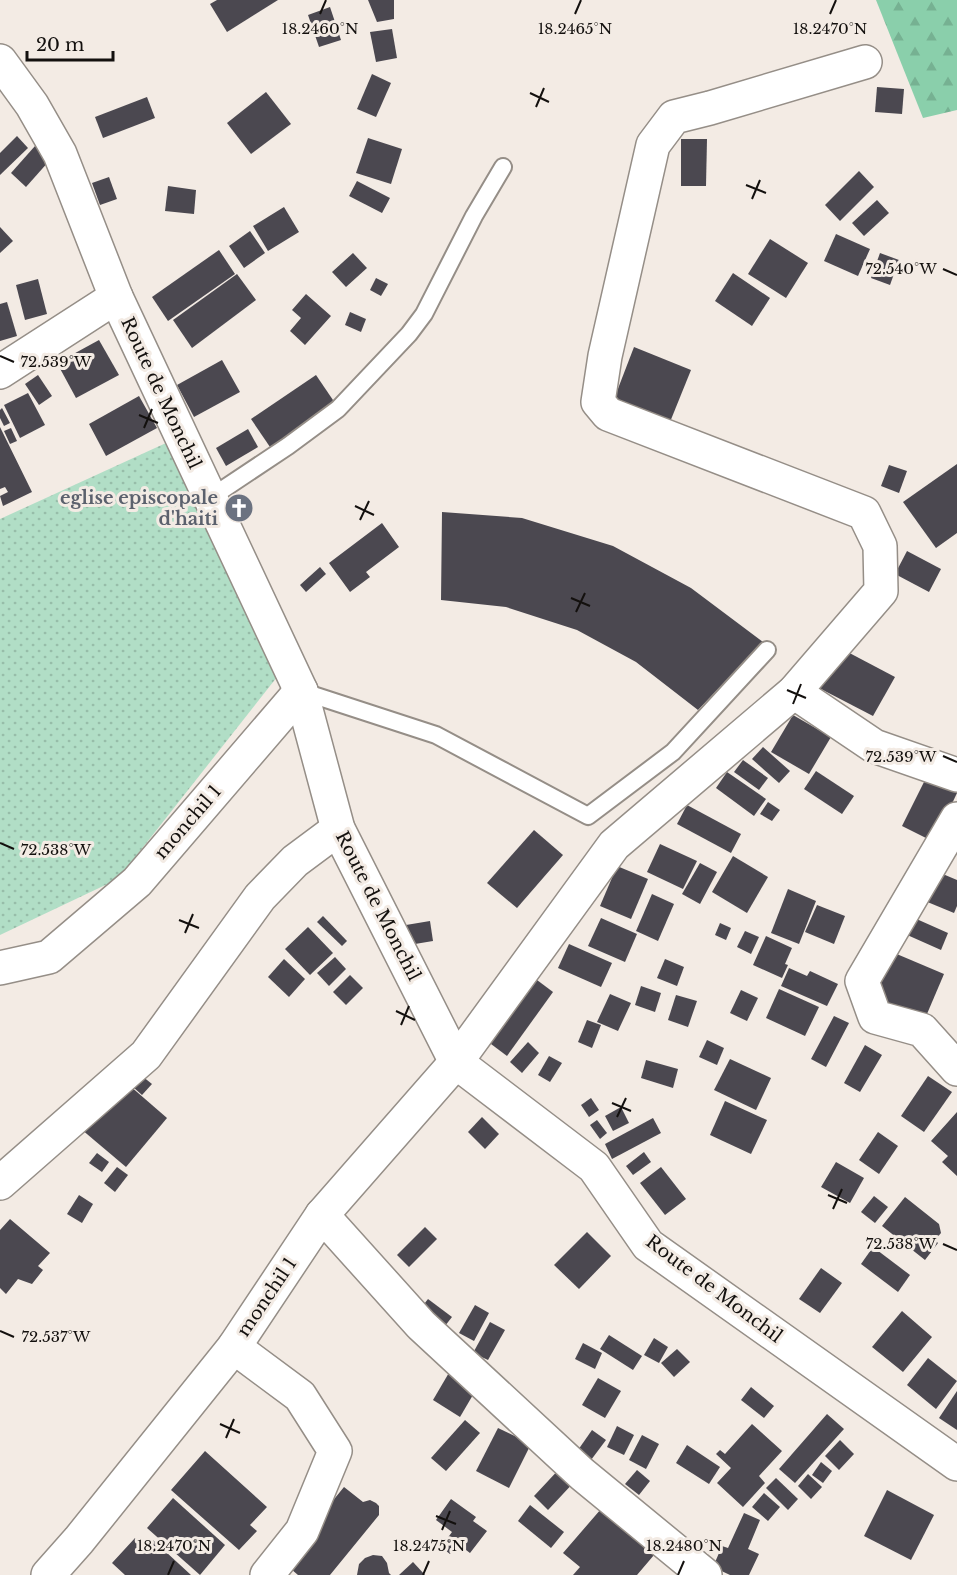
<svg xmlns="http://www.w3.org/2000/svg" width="957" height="1575" font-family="'Libre Baskerville',serif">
<defs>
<pattern id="grass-dots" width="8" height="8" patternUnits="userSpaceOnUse" patternTransform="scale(1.5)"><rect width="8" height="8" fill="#b1dec6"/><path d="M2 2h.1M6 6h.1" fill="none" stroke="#97bda9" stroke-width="1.8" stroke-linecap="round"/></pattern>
<pattern id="forest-firs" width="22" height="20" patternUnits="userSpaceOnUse" patternTransform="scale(1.5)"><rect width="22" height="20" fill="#8acfab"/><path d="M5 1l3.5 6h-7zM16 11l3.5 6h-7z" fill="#76b192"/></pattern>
</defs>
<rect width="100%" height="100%" fill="#f3ebe4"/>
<!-- grass -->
<path fill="url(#grass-dots)" d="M166 443 277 677 118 879 0 935V519Z"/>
<!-- forest -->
<path fill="url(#forest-firs)" d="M876 0H957V110L923 118Z"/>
<!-- building -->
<g fill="#4b4850">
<path d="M217 0H278L227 32 210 4Z"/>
<path d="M368 0H394V19L377 22Z"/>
<path d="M330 7 341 40 319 47 308 15Z"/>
<path d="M392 29 397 58 376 62 370 32Z"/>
<path d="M372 74 391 83 376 117 357 109Z"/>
<path d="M877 87 904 89 902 114 875 112Z"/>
<path d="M266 92 291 124 251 154 227 123Z"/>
<path d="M147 97 155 118 103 138 95 117Z"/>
<path d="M17 136 28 148 0 175V153Z"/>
<path d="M368 138 402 149 391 184 356 173Z"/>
<path d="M681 139H707L706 186H681Z"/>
<path d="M35 146 50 160 26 187 11 173Z"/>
<path d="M859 171 874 187 840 221 825 205Z"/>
<path d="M109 177 117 199 100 205 92 183Z"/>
<path d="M357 181 390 198 382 213 349 196Z"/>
<path d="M168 186 196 190 194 214 165 211Z"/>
<path d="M877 200 889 213 864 236 852 223Z"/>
<path d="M284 207 299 232 268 251 253 226Z"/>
<path d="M0 227 13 241 0 253Z"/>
<path d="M250 231 265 253 244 268 229 246Z"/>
<path d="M836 234 870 249 858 276 824 261Z"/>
<path d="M770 239 808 263 786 298 748 274Z"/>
<path d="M219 250 235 274 168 321 152 297Z"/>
<path d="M353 253 367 268 346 287 332 272Z"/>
<path d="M880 253 899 260 890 285 871 278Z"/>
<path d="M733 273 770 298 752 326 715 301Z"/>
<path d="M237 274 256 300 192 348 173 320Z"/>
<path d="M376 278 388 284 381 296 370 290Z"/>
<path d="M38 279 47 314 25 320 16 285Z"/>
<path d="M306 294 331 316 305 345 290 331 301 318 292 310Z"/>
<path d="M7 302 17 336 0 341V304Z"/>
<path d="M350 312 366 319 361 332 345 325Z"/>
<path d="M99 340 119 375 76 398 57 363Z"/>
<path d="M634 347 691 370 670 422 614 399Z"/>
<path d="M222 360 240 392 194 417 177 385Z"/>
<path d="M38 375 52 396 39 405 25 384Z"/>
<path d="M316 375 335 403 270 447 251 419Z"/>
<path d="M28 393 45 425 20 438 4 405Z"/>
<path d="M139 396 157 428 106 456 89 424Z"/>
<path d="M2 408 10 423 4 426 0 418V410Z"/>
<path d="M0 427 32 492 3 506 0 496 8 492 5 487 0 489Z"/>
<path d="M11 428 17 441 10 444 4 431Z"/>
<path d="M248 429 258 447 226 466 216 448Z"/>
<path d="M957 464V533L936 548 903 502Z"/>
<path d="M889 465 907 471 899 493 881 486Z"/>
<path d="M442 512 522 518 613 546 691 588 763 642 698 710 636 662 577 630 506 607 441 600Z"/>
<path d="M382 523 399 547 366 572 370 577 350 592 329 563Z"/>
<path d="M907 551 941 569 929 592 895 574Z"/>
<path d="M320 567 326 574 306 592 300 585Z"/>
<path d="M840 648 895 677 873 716 819 688Z"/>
<path d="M793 715 831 737 809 774 771 752Z"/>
<path d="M763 747 790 771 779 783 752 759Z"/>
<path d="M743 760 768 778 759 790 734 772Z"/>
<path d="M816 771 854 796 842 814 804 789Z"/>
<path d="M727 772 766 799 754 816 716 788Z"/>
<path d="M926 778 957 793 934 842 902 826Z"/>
<path d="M768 802 780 810 772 821 760 814Z"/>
<path d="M687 805 741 834 731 853 677 824Z"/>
<path d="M534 830 563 855 517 908 487 883Z"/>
<path d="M660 844 697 861 683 889 647 872Z"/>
<path d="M733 856 768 877 747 913 712 892Z"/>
<path d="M700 863 717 872 700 904 682 894Z"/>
<path d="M617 866 648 879 631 919 600 906Z"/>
<path d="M938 872 957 880V906L954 913 925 901Z"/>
<path d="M788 889 816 901 799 944 771 933Z"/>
<path d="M652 894 674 904 658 941 636 931Z"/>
<path d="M817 905 845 916 834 944 805 932Z"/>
<path d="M323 916 347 941 342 946 317 922Z"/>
<path d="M912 917 948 933 941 950 905 934Z"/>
<path d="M601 918 637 934 625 962 588 946Z"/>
<path d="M430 921 433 941 403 946 400 926Z"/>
<path d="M720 923 731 928 726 940 715 935Z"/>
<path d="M308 927 333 953 310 975 285 949Z"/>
<path d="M745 931 759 937 751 954 737 947Z"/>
<path d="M766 936 792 948 785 964 788 965 782 978 753 965Z"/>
<path d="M569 944 612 963 601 987 558 968Z"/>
<path d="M892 952 944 974 924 1021 873 999Z"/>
<path d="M335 957 346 969 329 986 317 973Z"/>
<path d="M284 959 305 979 289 997 268 977Z"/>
<path d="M665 959 684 967 677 986 657 978Z"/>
<path d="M789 968 807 976 810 971 838 984 827 1006 781 986Z"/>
<path d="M529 974 553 992 507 1056 483 1038Z"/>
<path d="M350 975 363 988 346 1005 333 992Z"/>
<path d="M641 986 661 993 655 1012 635 1005Z"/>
<path d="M779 989 819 1007 805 1036 766 1018Z"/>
<path d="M741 990 758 998 747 1021 730 1013Z"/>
<path d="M610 994 631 1003 618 1031 597 1022Z"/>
<path d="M676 995 697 1001 688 1027 668 1020Z"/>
<path d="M834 1016 849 1023 826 1067 811 1059Z"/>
<path d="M587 1020 601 1025 592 1048 578 1042Z"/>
<path d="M707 1040 724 1048 717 1065 699 1057Z"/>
<path d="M528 1042 539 1053 522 1073 510 1062Z"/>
<path d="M865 1045 882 1055 860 1092 844 1083Z"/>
<path d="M549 1056 562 1063 550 1082 538 1075Z"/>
<path d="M730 1059 771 1078 756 1110 714 1090Z"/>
<path d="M646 1060 678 1069 673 1088 641 1078Z"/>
<path d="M132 1068 152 1084 142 1095 124 1079Z"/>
<path d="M928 1076 952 1092 924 1132 901 1116Z"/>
<path d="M122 1079 167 1118 126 1167 81 1129Z"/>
<path d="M591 1098 599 1110 589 1117 581 1105Z"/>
<path d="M725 1101 767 1120 751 1154 710 1135Z"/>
<path d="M621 1107 629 1123 613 1131 605 1116Z"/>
<path d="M957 1112V1176L942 1162 948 1156 931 1141Z"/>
<path d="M482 1117 499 1134 485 1149 468 1132Z"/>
<path d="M653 1118 661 1133 612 1159 605 1144Z"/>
<path d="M597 1120 607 1133 600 1139 590 1125Z"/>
<path d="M878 1132 898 1146 879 1174 859 1160Z"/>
<path d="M644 1152 651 1162 633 1175 626 1166Z"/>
<path d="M97 1153 109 1162 102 1172 89 1163Z"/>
<path d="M836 1162 864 1178 850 1203 821 1187Z"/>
<path d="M117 1167 128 1175 115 1192 104 1183Z"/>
<path d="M661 1167 686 1199 665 1215 640 1183Z"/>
<path d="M79 1195 93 1204 82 1223 67 1214Z"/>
<path d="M874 1196 888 1207 875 1223 861 1212Z"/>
<path d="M905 1197 939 1224 941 1233 935 1240 938 1243 925 1260 882 1226Z"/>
<path d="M10 1219 50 1253 38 1266 43 1270 32 1284 18 1279 6 1294 0 1288V1230Z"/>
<path d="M425 1227 437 1239 409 1267 397 1255Z"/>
<path d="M587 1232 611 1256 579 1289 554 1265Z"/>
<path d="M873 1247 910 1275 898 1292 861 1264Z"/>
<path d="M821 1268 842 1283 820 1313 799 1299Z"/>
<path d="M428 1299 452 1317 441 1331 418 1312Z"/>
<path d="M475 1305 489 1313 474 1341 459 1333Z"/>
<path d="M902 1311 932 1337 903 1372 872 1347Z"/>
<path d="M490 1322 505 1330 488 1360 473 1353Z"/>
<path d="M609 1335 642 1356 633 1370 600 1349Z"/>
<path d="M654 1338 668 1347 659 1363 644 1355Z"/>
<path d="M583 1343 602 1353 595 1369 575 1359Z"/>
<path d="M677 1349 690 1362 674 1377 661 1363Z"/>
<path d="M928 1358 957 1381 936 1409 907 1385Z"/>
<path d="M450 1371 477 1388 460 1417 433 1400Z"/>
<path d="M598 1378 621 1391 605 1418 582 1405Z"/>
<path d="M751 1387 774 1406 764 1418 741 1400Z"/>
<path d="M957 1391V1430L939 1418Z"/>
<path d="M827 1414 844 1429 795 1483 779 1469Z"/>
<path d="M465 1420 480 1433 446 1471 431 1458Z"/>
<path d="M752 1424 782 1451 759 1476 765 1483 743 1507 717 1483 731 1468 716 1454 720 1450 725 1454Z"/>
<path d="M617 1426 634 1435 624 1455 607 1447Z"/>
<path d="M498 1428 531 1444 509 1488 476 1471Z"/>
<path d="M592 1430 606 1440 591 1460 578 1450Z"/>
<path d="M642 1435 659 1444 646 1469 629 1460Z"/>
<path d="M840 1440 854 1454 839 1470 825 1456Z"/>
<path d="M687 1445 720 1467 709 1484 676 1463Z"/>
<path d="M205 1451 267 1507 250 1525 257 1531 239 1550 171 1490Z"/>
<path d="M821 1462 832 1471 823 1483 812 1475Z"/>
<path d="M563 1465 577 1479 548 1510 534 1496Z"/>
<path d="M637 1470 650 1481 639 1495 625 1484Z"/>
<path d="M808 1474 822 1487 811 1499 798 1486Z"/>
<path d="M776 1478 798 1499 788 1510 766 1488Z"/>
<path d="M344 1487 363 1502 370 1500 376 1503 379 1506V1515L330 1575H298L291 1569 274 1573Z"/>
<path d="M887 1490 934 1515 911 1560 864 1536Z"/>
<path d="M764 1493 780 1507 768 1521 752 1507Z"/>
<path d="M173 1498 225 1545 200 1575 147 1528Z"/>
<path d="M451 1499 476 1517 473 1521 487 1531 470 1553 458 1544 450 1554 441 1547 452 1532 436 1520Z"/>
<path d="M530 1505 564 1532 551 1548 518 1521Z"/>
<path d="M601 1509 654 1555 637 1575H573L580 1567 563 1553Z"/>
<path d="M744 1513 760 1520 748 1549 759 1554 749 1575H730L713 1567 722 1546 728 1548Z"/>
<path d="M135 1538 146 1549 153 1540 191 1575H125L112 1563Z"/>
<path d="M373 1555 382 1556 387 1563 389 1573 391 1575H357L359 1564 365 1558Z"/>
<path d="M413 1562 425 1575H399Z"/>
</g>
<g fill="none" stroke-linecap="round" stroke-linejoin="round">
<!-- service casing -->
<g stroke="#958e87" stroke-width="20">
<g id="service">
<path d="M210 498 288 446 338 409 409 334 424 314 474 216 503 167"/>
<path d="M301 691 436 735 588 816 673 752 767 650"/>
</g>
</g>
<!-- minor casing -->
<g stroke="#958e87" stroke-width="36">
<g id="minor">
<path d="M0 61 32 105 60 154 116 297 301 691 338 829 456 1062 594 1167 648 1245 957 1464"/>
<path d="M0 372 116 297"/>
<path d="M794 692 874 746 957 775"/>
<path d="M957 819 862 981 875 1017 922 1030 957 1069"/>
<path d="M0 968 49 957 137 882 301 691"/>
<path d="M0 1183 146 1055 260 897 295 861 338 829"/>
<path d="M322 1215 421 1325 582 1474 705 1575"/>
<path d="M234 1347 300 1396 335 1451 302 1531 267 1575"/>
<path d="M48 1575 79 1540 234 1347 322 1215 456 1062 614 845 794 692 881 591 880 546 864 513 608 414 598 402 605 356 653 145 674 117 710 108 865 62"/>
</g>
</g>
<!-- service -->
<use href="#service" stroke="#fff" stroke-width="16"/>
<!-- minor -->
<use href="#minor" stroke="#fff" stroke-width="33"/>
</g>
<!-- ticks -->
<path fill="none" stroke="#13100e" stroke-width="2" d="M320 14 326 0M575 14 581 0M830 14 836 0M530 93 549 102M536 107 544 88M746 185 766 193M752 199 760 180M943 269 957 275M0 356 14 362M139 415 158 423M144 428 152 409M355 506 374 515M360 520 369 501M571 598 590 606M576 612 585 593M787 690 806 698M793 704 801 684M943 756 957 762M0 843 14 849M179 920 199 928M185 933 193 914M396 1011 415 1020M401 1025 409 1006M612 1103 631 1111M617 1117 626 1098M828 1195 847 1203M833 1209 842 1189M943 1244 957 1250M0 1331 14 1337M220 1424 240 1433M226 1438 234 1419M436 1516 456 1524M442 1530 450 1511M168 1575 174 1561M423 1575 429 1561M678 1575 684 1561"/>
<!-- icons -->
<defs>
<g id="church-disc" transform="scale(1.5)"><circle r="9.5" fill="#6b7280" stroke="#f3ebe4"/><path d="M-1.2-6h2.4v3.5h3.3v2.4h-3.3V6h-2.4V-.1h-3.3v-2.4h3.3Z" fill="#fff"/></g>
</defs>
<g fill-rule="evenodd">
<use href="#church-disc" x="239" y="508"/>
</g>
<g text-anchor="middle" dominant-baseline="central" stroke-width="6" stroke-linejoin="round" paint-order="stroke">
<!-- street labels -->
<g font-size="18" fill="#13100e" stroke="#f3ebe4">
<text transform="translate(161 393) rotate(65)">Route de Monchil</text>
<text transform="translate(188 822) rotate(-49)">monchil 1</text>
<text transform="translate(378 906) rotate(63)">Route de Monchil</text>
<text transform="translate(714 1289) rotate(37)">Route de Monchil</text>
<text transform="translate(267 1297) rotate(-56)">monchil 1</text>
</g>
<!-- worship labels -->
<g font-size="18" font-weight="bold" fill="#5b616d" stroke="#f3ebe4" text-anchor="end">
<text x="218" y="498">eglise episcopale<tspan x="218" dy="21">d'haiti</tspan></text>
</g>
</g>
<g font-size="15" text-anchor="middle" fill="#13100e" stroke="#f3ebe4" stroke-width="6" stroke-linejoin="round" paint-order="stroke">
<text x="320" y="34">18.2460°N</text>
<text x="575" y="34">18.2465°N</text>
<text x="830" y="34">18.2470°N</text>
<text x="901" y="274">72.540°W</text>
<text x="56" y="367">72.539°W</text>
<text x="901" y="762">72.539°W</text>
<text x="56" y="855">72.538°W</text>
<text x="901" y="1249">72.538°W</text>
<text x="56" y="1342">72.537°W</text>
<text x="174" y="1551">18.2470°N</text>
<text x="429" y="1551">18.2475°N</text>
<text x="684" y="1551">18.2480°N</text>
</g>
<!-- scale -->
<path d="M27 51v9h86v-9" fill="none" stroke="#13100e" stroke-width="3"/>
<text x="36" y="51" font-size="18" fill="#13100e" stroke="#f3ebe4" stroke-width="4.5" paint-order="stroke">20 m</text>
</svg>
